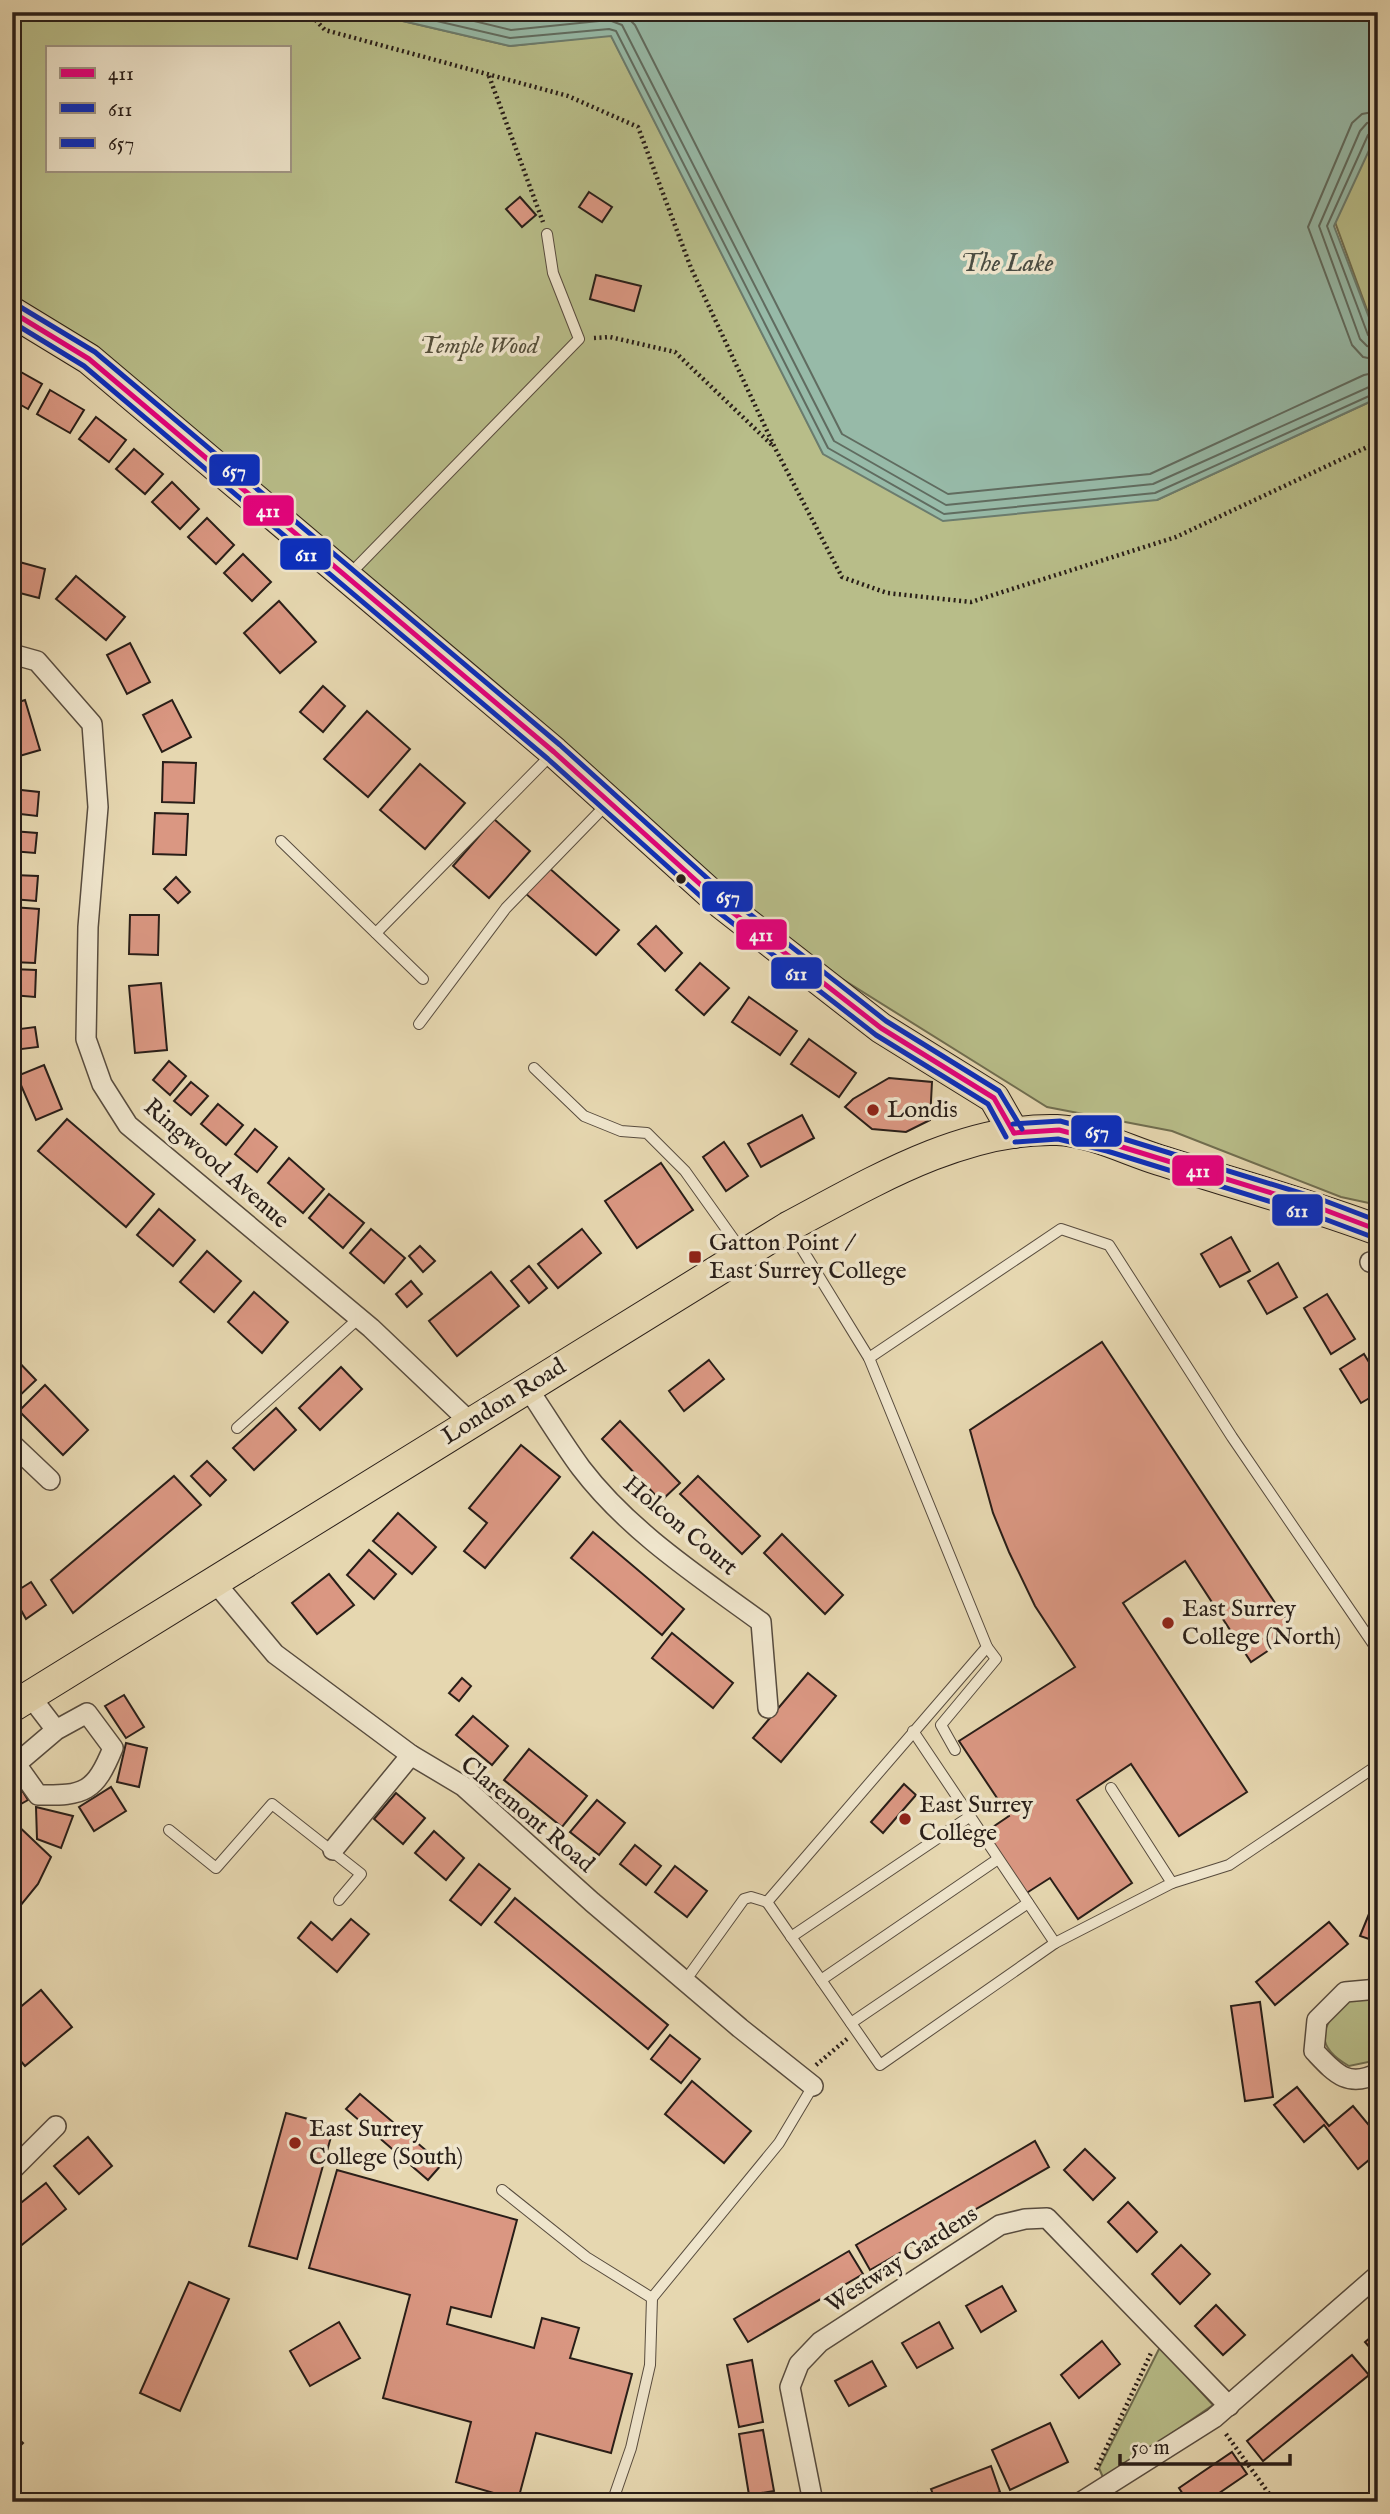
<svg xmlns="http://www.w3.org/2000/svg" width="1390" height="2514" font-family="'IM FELL English',serif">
<rect width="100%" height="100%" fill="#e6d7b0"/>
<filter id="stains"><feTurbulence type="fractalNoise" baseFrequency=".00286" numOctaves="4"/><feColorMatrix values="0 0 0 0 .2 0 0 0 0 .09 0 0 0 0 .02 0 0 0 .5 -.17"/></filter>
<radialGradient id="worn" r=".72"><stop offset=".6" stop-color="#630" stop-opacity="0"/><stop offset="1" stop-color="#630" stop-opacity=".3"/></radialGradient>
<!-- green -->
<g fill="#b8bd89" stroke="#706e50" stroke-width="2" fill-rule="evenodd">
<path d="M12 12H380L390 18 510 46 611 35 823 453 1157 500 1378 398V1205L1341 1197 1172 1131 1047 1107 722 904 12 312ZM47 47H289V170H47Z"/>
<path d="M1378 129V340L1335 222Z"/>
<path d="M1372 1997 1378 2001V2060L1349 2066C1310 2044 1323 2024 1348 1998Z"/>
<path d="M1160 2347 1213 2405 1104 2480 1099 2468Z"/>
</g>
<!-- water -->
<path fill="#97baa8" stroke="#6b7c6e" stroke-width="2" d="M380 12H1378V131L1334 226 1378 341V398L1157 500 943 521 823 454 611 36 510 46 390 18Z"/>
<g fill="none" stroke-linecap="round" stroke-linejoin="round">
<!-- shore -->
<g stroke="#606c60" stroke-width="2">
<path d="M398 12 510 38 609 29 616 31 828 448 944 514 1155 493 1378 392"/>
<path d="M437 12 511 30 609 20 622 25 834 441 946 505 1153 484 1378 383"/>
<path d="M483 12 512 19 579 12"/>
<path d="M622 12 635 25 842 434 948 494 1150 474 1364 375 1378 372"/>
<path d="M1378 111 1362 114 1352 123 1308 227 1352 345 1363 357 1378 360"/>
<path d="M1378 121 1367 123 1360 131 1319 226 1360 339 1367 346 1378 349"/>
<path d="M1378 130 1368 135 1327 226 1368 335 1378 340"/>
</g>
</g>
<!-- building -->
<g fill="#da9782" stroke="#291e18" stroke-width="2">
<path d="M589 192 612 207 602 222 579 207Z"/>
<path d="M520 197 536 215 522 227 506 209Z"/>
<path d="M596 275 641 286 634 311 590 299Z"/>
<path d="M12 367 42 384 28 409 12 400Z"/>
<path d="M50 390 84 410 70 433 37 414Z"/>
<path d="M96 417 126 440 109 462 79 439Z"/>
<path d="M134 449 163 474 145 494 116 469Z"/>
<path d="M172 482 199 509 180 529 152 502Z"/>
<path d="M207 518 234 545 216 564 188 537Z"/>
<path d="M243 554 271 582 252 601 224 573Z"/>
<path d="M12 560 45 569 39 598 12 591Z"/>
<path d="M76 576 125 617 106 640 56 599Z"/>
<path d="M279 601 316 642 280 673 244 633Z"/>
<path d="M130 643 150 682 127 694 107 655Z"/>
<path d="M323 686 345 706 323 732 300 712Z"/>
<path d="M25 700 40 750 16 757 12 743V704Z"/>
<path d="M172 700 191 737 162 752 143 715Z"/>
<path d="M367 711 410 749 368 797 324 759Z"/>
<path d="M163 762 196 763 194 803 162 802Z"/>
<path d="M420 764 465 803 425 849 380 810Z"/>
<path d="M12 789 39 792 37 816 12 813Z"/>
<path d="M155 813 188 814 186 855 153 854Z"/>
<path d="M494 819 530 851 489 898 453 866Z"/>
<path d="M12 831 37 833 35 853 12 851Z"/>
<path d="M548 867 619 930 596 955 525 893Z"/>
<path d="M14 875 38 876 36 901 12 899Z"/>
<path d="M176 877 190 892 178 903 164 889Z"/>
<path d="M12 907 39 909 35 963 12 962Z"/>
<path d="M130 915H159L158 955 129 954Z"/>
<path d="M656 926 682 953 665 971 638 944Z"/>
<path d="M700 963 729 988 704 1015 676 990Z"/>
<path d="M12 969 36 970 35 997 12 995Z"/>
<path d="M161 983 167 1050 135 1053 129 986Z"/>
<path d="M749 997 797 1031 780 1055 732 1022Z"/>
<path d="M35 1027 38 1047 14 1050 12 1030Z"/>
<path d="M809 1039 856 1073 839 1097 791 1064Z"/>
<path d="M169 1061 186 1076 170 1095 153 1080Z"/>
<path d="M44 1065 62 1109 36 1120 17 1076Z"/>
<path d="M889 1078 932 1082 930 1120 906 1132 872 1129 845 1107 853 1099Z"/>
<path d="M191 1082 208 1096 191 1115 174 1101Z"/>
<path d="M218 1104 243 1125 226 1145 201 1124Z"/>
<path d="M802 1115 814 1138 761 1167 748 1144Z"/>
<path d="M67 1119 154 1194 126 1227 38 1151Z"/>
<path d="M255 1129 277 1147 257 1172 235 1154Z"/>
<path d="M724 1142 748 1176 726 1191 703 1157Z"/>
<path d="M289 1158 324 1189 303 1213 268 1183Z"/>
<path d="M661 1163 693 1210 637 1248 605 1201Z"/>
<path d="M329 1194 364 1223 343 1248 309 1218Z"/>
<path d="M159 1209 195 1240 173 1266 137 1235Z"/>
<path d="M371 1229 405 1258 384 1283 350 1253Z"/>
<path d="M582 1229 601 1253 558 1288 538 1264Z"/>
<path d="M1231 1237 1250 1271 1220 1287 1201 1254Z"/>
<path d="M420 1246 435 1261 423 1272 409 1256Z"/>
<path d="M207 1251 241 1281 214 1312 180 1282Z"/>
<path d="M1278 1263 1297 1297 1267 1314 1248 1281Z"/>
<path d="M529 1266 547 1288 529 1303 511 1281Z"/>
<path d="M491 1272 519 1306 457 1356 429 1321Z"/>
<path d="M411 1281 422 1294 407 1307 396 1294Z"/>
<path d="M254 1292 288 1322 262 1353 228 1322Z"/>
<path d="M1327 1294 1355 1339 1331 1354 1304 1308Z"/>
<path d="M1102 1342 1295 1633 1251 1662 1185 1561 1123 1603 1247 1792 1179 1836 1131 1764 1077 1800 1132 1883 1078 1919 1050 1878 1025 1894 984 1833 1009 1816 959 1741 1075 1667 1035 1606 1009 1552 993 1513 970 1430Z"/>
<path d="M1364 1354 1378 1377V1393L1361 1403 1340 1369Z"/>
<path d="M12 1355 36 1380 12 1403Z"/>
<path d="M709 1360 724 1379 684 1411 669 1391Z"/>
<path d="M341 1367 362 1389 320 1430 299 1408Z"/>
<path d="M45 1385 88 1430 63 1455 19 1411Z"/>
<path d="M276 1408 296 1430 254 1470 233 1448Z"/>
<path d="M1378 1413V1430L1370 1418Z"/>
<path d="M620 1421 680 1483 661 1501 602 1439Z"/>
<path d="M521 1445 560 1477 485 1568 464 1551 487 1523 469 1508Z"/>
<path d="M207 1461 226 1480 210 1496 191 1476Z"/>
<path d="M174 1476 201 1505 73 1613 51 1580Z"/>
<path d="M698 1476 760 1536 742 1554 680 1494Z"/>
<path d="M398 1513 436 1547 412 1574 373 1541Z"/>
<path d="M593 1532 684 1609 662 1635 571 1558Z"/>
<path d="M782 1534 843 1595 825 1614 764 1553Z"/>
<path d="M369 1550 396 1574 374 1599 347 1575Z"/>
<path d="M329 1574 354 1605 317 1634 292 1603Z"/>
<path d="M31 1582 46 1605 26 1619 12 1594Z"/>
<path d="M672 1633 733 1683 713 1708 652 1658Z"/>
<path d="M808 1673 836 1696 781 1762 753 1738Z"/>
<path d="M462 1678 471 1686 459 1701 449 1693Z"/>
<path d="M124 1695 144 1727 126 1738 105 1706Z"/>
<path d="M473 1716 508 1746 492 1765 456 1735Z"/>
<path d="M126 1743 147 1748 139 1787 117 1782Z"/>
<path d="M529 1749 587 1796 562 1827 504 1780Z"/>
<path d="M12 1774 28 1800 12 1809Z"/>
<path d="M904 1784 916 1795 883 1833 871 1822Z"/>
<path d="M111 1787 126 1811 94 1831 79 1807Z"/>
<path d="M396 1793 425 1818 403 1844 374 1819Z"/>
<path d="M597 1800 625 1823 599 1855 570 1832Z"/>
<path d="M36 1807 73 1816 61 1848 37 1839Z"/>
<path d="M12 1820 51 1857 38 1884 12 1916Z"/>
<path d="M434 1831 464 1858 446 1880 415 1853Z"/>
<path d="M635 1845 661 1866 646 1885 620 1864Z"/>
<path d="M479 1864 510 1889 481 1925 450 1900Z"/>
<path d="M675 1866 707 1891 687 1917 655 1892Z"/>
<path d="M515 1898 668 2025 648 2049 495 1922Z"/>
<path d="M1371 1909 1378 1911V1942L1360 1936Z"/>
<path d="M351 1919 369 1934 337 1972 298 1938 311 1922 332 1940Z"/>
<path d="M1329 1922 1348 1944 1275 2005 1256 1982Z"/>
<path d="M41 1990 72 2027 25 2066 12 2051V2014Z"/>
<path d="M1260 2002 1273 2097 1245 2101 1231 2006Z"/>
<path d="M670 2035 700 2059 681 2083 651 2059Z"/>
<path d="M692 2081 751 2131 724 2163 665 2114Z"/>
<path d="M1297 2087 1329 2126 1353 2106 1378 2136V2171L1369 2160 1358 2169 1324 2125 1304 2142 1274 2105Z"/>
<path d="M360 2094 442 2164 428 2180 346 2109Z"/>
<path d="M286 2113 334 2126 297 2259 249 2246Z"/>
<path d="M88 2137 112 2166 79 2194 54 2166Z"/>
<path d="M1035 2141 1049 2167 870 2270 856 2245Z"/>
<path d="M1085 2149 1115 2178 1093 2200 1064 2170Z"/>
<path d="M337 2170 517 2220 491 2317 451 2307 447 2324 534 2348 542 2318 579 2328 570 2358 632 2374 611 2453 536 2433 518 2500 456 2482 471 2422 383 2398 410 2295 309 2268Z"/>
<path d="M46 2183 66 2209 12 2253V2210Z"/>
<path d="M1128 2202 1157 2232 1137 2252 1108 2222Z"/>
<path d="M1181 2245 1210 2274 1180 2304 1152 2274Z"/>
<path d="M849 2251 863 2274 748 2342 734 2319Z"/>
<path d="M189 2282 229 2299 180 2411 140 2393Z"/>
<path d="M1002 2286 1016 2311 981 2332 966 2306Z"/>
<path d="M1216 2305 1245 2335 1223 2355 1195 2326Z"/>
<path d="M339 2322 360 2358 310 2386 290 2351Z"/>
<path d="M939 2322 953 2348 917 2368 902 2343Z"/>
<path d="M1378 2331V2357L1365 2342Z"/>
<path d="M1102 2341 1120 2364 1079 2398 1061 2375Z"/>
<path d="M1352 2355 1369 2375 1263 2461 1247 2441Z"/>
<path d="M752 2360 763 2422 739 2427 727 2365Z"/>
<path d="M872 2361 886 2386 849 2406 835 2381Z"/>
<path d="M1050 2423 1068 2462 1010 2490 992 2450Z"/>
<path d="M763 2430 774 2491 749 2495 739 2434Z"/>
<path d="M12 2433 23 2443 12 2454Z"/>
<path d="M1232 2452 1247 2474 1206 2502H1188L1179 2488Z"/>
<path d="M991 2466 1000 2492 976 2502H936L931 2489Z"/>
<path d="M917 2493 920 2502H888Z"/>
</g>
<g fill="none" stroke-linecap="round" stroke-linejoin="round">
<!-- lane casing -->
<g stroke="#584c3e" stroke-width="12">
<g id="lane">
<path d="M349 575 579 339 553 273 547 234"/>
<path d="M281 841 423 979"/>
<path d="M376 933 552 754"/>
<path d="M419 1024 506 908 607 804"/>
<path d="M534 1068 584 1116 621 1131 647 1133 685 1171 742 1251"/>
<path d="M791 1231 869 1358 987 1647 767 1902 880 2065 1055 1943 913 1731"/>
<path d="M869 1358 1061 1229 1109 1245 1232 1437 1378 1651"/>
<path d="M237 1428 359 1318"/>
<path d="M955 1750 941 1725 996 1659 987 1647"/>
<path d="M169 1830 216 1868 272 1804 361 1874 339 1900"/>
<path d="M1172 1883 1229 1865 1378 1765"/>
<path d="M791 1937 969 1817"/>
<path d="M1055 1943 1172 1883 1111 1788"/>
<path d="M821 1980 998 1859"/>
<path d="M685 1981 744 1899 751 1897 767 1902"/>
<path d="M851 2023 1028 1903"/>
<path d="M502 2190 586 2257 652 2298"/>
<path d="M608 2502 614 2497 631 2448 650 2365 652 2298 779 2143 813 2086"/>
</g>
</g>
<!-- street casing -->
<g stroke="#584c3e" stroke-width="22">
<g id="street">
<path d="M12 654 37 661 92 724 98 807 88 927 86 1039 102 1084 128 1125 371 1328 470 1422"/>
<path d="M1370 1262 1378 1264"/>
<path d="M527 1387C545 1414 562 1442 581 1468 629 1531 698 1576 761 1622L768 1708"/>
<path d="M12 1444 50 1480"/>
<path d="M213 1580 275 1654 411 1755 463 1786 592 1902 740 2028 813 2086"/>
<path d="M30 1696 56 1730 16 1764 38 1795C85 1796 95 1792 113 1748L87 1713 56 1730"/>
<path d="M333 1850 411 1755"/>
<path d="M1378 1989 1345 1992 1317 2020 1314 2051C1334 2072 1347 2089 1378 2073"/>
<path d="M12 2170 56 2126"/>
<path d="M813 2502 790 2387 799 2364 820 2342 1000 2225 1025 2219 1047 2218 1229 2406"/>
<path d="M1081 2502 1214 2418 1378 2275"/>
</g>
</g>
<!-- primary casing -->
<g stroke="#291e18" stroke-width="32">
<g id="primary">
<path d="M12 312 89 359 554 752 722 904 881 1028 994 1098 1014 1133"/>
<path d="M12 1707 788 1227C869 1184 962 1127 1057 1130 1090 1131 1127 1150 1159 1160 1232 1183 1306 1203 1378 1230"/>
</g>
</g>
<!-- path -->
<g stroke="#291e18" stroke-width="4.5" stroke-dasharray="2 3.5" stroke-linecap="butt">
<path d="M308 12 325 30 568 96 638 127 691 268 775 448 842 577 887 593 971 602 1176 537 1378 442"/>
<path d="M489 76 543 222"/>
<path d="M1378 207 1370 225 1378 245"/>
<path d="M594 338 610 337 675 352 773 446"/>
<path d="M816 2065 847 2039"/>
<path d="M1226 2434 1275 2502"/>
<path d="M1096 2470 1152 2351"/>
</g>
<!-- lane -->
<use href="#lane" stroke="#efe5cc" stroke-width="10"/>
<!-- street -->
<use href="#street" stroke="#efe5cc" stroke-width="19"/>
<!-- primary -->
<use href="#primary" stroke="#e6d7b0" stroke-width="30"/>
<!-- bus-1 casing -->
<g stroke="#efe5cc" stroke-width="10">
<g id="bus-1">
<path d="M12 312 89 359 554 752 722 904 881 1028 994 1098 1014 1133"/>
<path d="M1014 1133 1059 1130 1109 1143 1317 1207 1378 1230"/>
</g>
</g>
<!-- bus-2 casing -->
<g stroke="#efe5cc" stroke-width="10">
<g id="bus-2">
<path d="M12 322 84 366 548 759 717 911 876 1035 988 1104 1006 1137"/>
<path d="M1015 1142 1058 1139 1107 1151 1314 1215 1375 1238"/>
</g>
</g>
<!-- bus-3 casing -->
<g stroke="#efe5cc" stroke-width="10">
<g id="bus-3">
<path d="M17 305 95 352 560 745 728 897 886 1021 999 1091 1022 1129"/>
<path d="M1013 1124 1060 1121 1111 1135 1320 1199 1378 1221"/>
</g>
</g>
<!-- bus-1 -->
<use href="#bus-1" stroke="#e5007d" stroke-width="5"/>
<!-- bus-2 -->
<use href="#bus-2" stroke="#0a2ebe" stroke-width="5"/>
<!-- bus-3 -->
<use href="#bus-3" stroke="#0a2ebe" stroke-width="5"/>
</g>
<!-- markers -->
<circle fill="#291e18" stroke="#efe5cc" stroke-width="2.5" cx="681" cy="879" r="6"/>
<g fill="#8f2418" stroke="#efe5cc" stroke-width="2.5">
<circle cx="873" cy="1110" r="7"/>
<rect x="688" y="1250" width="14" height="14" rx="3.5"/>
<circle cx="1168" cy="1623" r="7"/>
<circle cx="905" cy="1819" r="7"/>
<circle cx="295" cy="2143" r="7"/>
</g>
<g text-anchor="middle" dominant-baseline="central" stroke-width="7" stroke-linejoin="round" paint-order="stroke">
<!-- park labels -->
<g font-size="24" font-style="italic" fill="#544e3a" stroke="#efe5cc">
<text x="479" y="346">Temple Wood</text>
</g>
<!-- poi labels -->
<g font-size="24" fill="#291e18" stroke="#efe5cc" text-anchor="start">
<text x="887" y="1110">Londis</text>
<text x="709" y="1243">Gatton Point /<tspan x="709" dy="28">East Surrey College</tspan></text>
<text x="1182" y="1609">East Surrey<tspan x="1182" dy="28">College (North)</tspan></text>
<text x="919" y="1805">East Surrey<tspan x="919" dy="28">College</tspan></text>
<text x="309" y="2129">East Surrey<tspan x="309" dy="28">College (South)</tspan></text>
</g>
<!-- street labels -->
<g font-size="24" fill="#291e18" stroke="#efe5cc">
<text transform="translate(216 1164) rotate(41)">Ringwood Avenue</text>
<text transform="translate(504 1402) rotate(-32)">London Road</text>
<text transform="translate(680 1526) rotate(40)">Holcon Court</text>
<text transform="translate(527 1815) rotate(40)">Claremont Road</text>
<text transform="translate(902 2260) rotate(-33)">Westway Gardens</text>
</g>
<!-- water labels -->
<g font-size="26" font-style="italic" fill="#4a4d43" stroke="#efe5cc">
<text x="1007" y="263">The Lake</text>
</g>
</g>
<g stroke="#efe5cc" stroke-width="2.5">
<rect x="208" y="453" width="53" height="34" rx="7" fill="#0a2ebe"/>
<rect x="242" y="494" width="53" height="33" rx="7" fill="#e5007d"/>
<rect x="279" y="537" width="53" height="34" rx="7" fill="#0a2ebe"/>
<rect x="701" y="880" width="53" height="33" rx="7" fill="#0a2ebe"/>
<rect x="735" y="918" width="53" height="33" rx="7" fill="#e5007d"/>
<rect x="770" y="956" width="53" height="34" rx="7" fill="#0a2ebe"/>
<rect x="1070" y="1114" width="53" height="34" rx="7" fill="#0a2ebe"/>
<rect x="1171" y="1154" width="54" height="33" rx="7" fill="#e5007d"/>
<rect x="1271" y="1193" width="53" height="34" rx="7" fill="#0a2ebe"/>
</g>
<g font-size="19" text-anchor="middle" font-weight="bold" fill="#fff">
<text x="234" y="477">657</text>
<text x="268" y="517">411</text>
<text x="306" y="561">611</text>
<text x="728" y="903">657</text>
<text x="761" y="941">411</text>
<text x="796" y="980">611</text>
<text x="1097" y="1138">657</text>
<text x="1198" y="1177">411</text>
<text x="1297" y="1217">611</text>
</g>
<!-- margin -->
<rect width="1390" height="2514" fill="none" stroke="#e6d7b0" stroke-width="42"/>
<rect x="14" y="14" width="1362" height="2486" fill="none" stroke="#291e18" stroke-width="3.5"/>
<rect x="21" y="21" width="1348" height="2472" fill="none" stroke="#291e18" stroke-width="2"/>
<!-- legend -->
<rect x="46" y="46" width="245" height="126" fill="#efe5cc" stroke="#a09584" stroke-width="2"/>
<rect x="60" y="68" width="35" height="10" fill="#e5007d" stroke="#a09584" stroke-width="2"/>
<text x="108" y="80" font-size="21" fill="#291e18">411</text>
<rect x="60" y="103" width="35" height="10" fill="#0a2ebe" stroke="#a09584" stroke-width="2"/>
<text x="108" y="116" font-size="21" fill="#291e18">611</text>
<rect x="60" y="138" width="35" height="10" fill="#0a2ebe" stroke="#a09584" stroke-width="2"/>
<text x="108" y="150" font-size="21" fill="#291e18">657</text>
<!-- scale -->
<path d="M1120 2454v10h170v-10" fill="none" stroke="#291e18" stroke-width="3.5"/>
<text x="1131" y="2454" font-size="21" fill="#291e18" stroke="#efe5cc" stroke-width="5" paint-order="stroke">50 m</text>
<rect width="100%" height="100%" filter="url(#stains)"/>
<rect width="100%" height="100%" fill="url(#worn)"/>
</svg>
